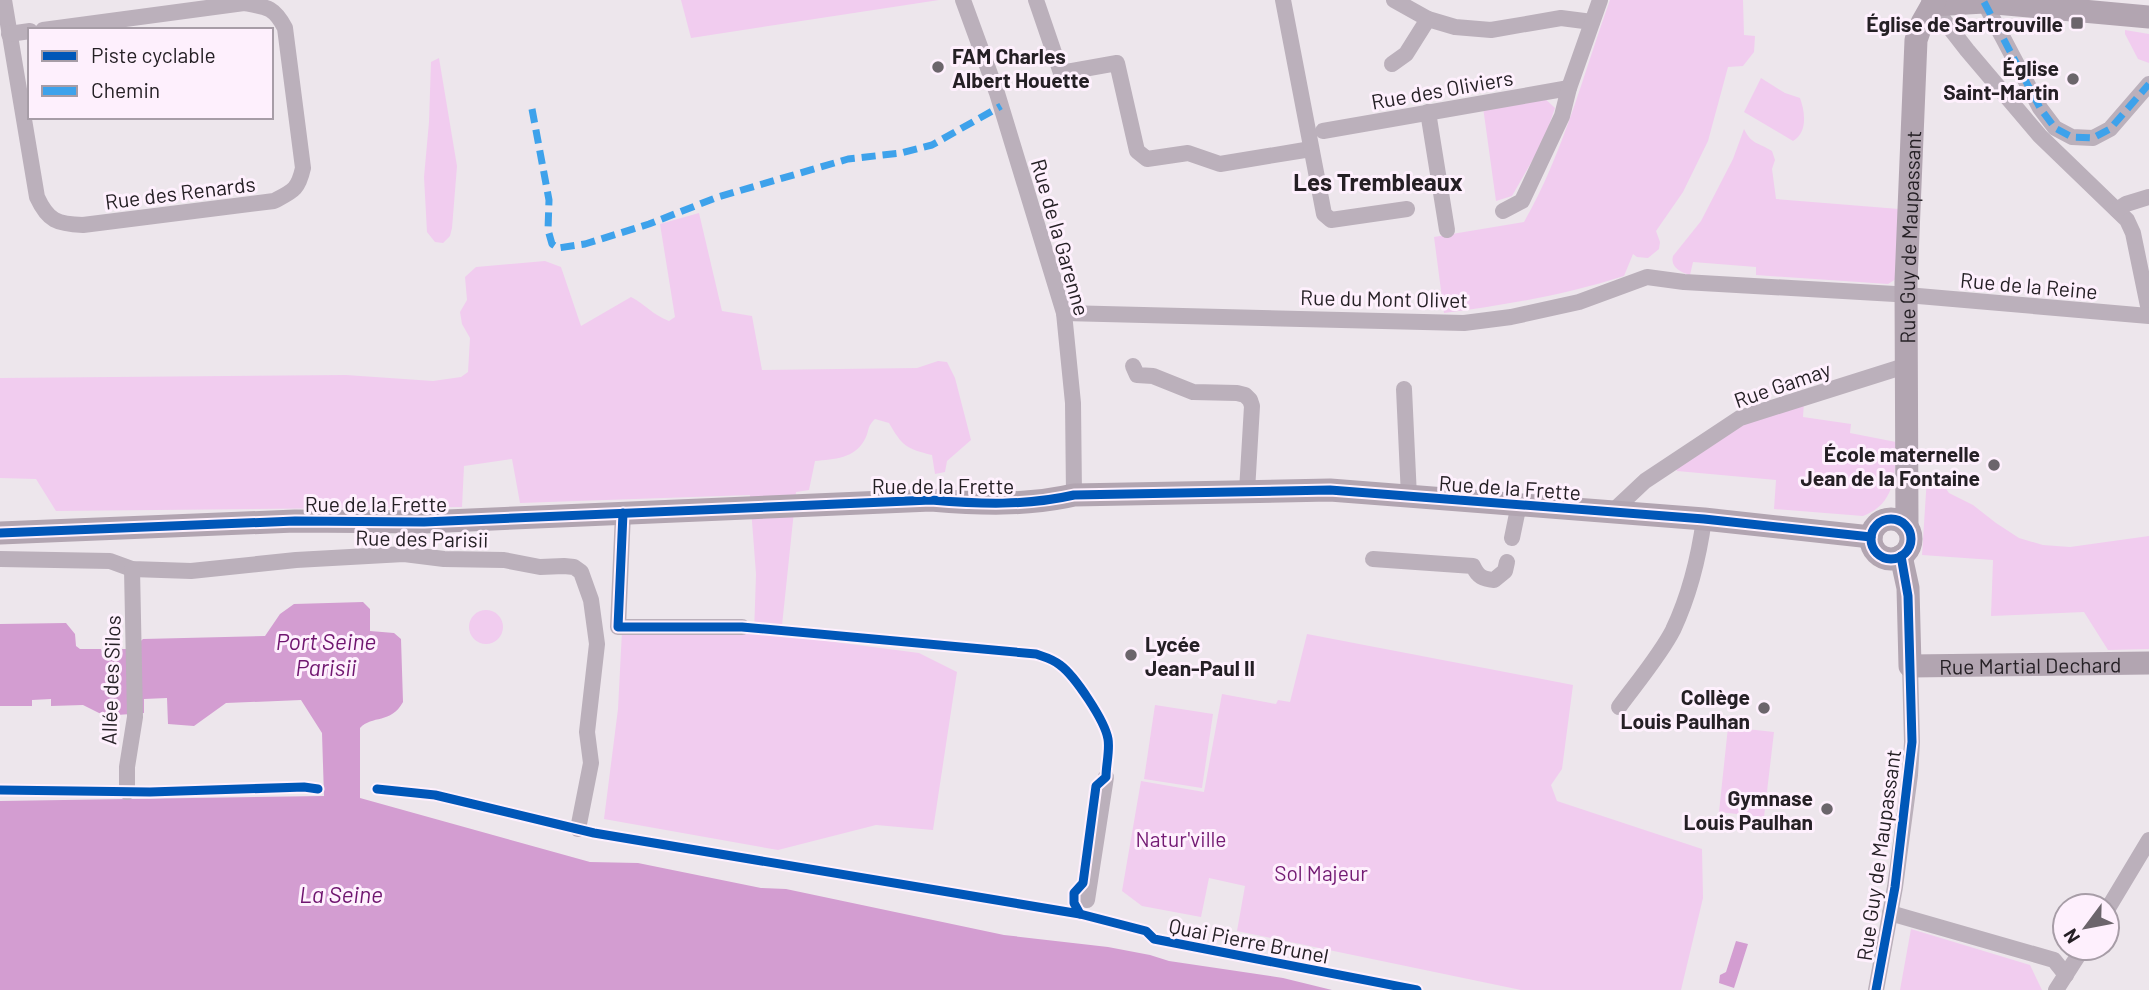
<svg xmlns="http://www.w3.org/2000/svg" width="2149" height="990" font-family="Barlow,sans-serif">
<rect width="100%" height="100%" fill="#ede6ec"/>
<!-- green -->
<g fill="#f1ccef">
<path d="M681 0H939L691 38Z"/>
<path d="M1610 0H1743L1744 35 1755 36 1754 52 1743 66 1728 67 1708 141 1683 192 1656 231 1660 242 1659 249 1648 258 1637 257 1633 254 1624 276C1565 295 1505 305 1444 313L1434 237 1524 222C1564 152 1583 75 1610 0Z"/>
<path d="M2125 30 2149 34V63L2138 59 2125 34Z"/>
<path d="M439 58 457 166 452 228 450 236 443 243 435 242 427 232 424 177 429 122 431 62Z"/>
<path d="M1761 78 1785 93 1800 98C1805 112 1808 132 1793 141L1744 112Z"/>
<path d="M1542 96 1555 108 1544 140 1512 196 1496 201 1483 107Z"/>
<path d="M1744 129C1752 145 1758 142 1772 151L1775 160 1772 169 1776 199 1899 209 1896 279 1888 284 1756 275V267L1693 262 1690 275C1680 272 1670 267 1673 256L1701 221 1733 159Z"/>
<path d="M699 213 722 311 752 316 762 370 917 368 938 361 947 362 955 378 971 440 947 461 945 472 935 474 932 455C907 449 902 446 889 423L875 419C866 428 870 430 865 439 855 459 834 459 815 461L809 490 796 492 781 635 919 653 957 672 933 830 876 825 778 850 604 819 618 709 622 631 754 634 756 574 750 495 520 503 512 459 464 466 462 507 56 511 36 479 0 478V378L346 375 433 381 461 377 468 372 470 338 462 324 460 312 467 300 465 277 476 267 545 261 561 267 581 326 631 297C646 305 653 315 669 321L675 317 660 224Z"/>
<path d="M1804 401 1803 417 1851 424 1850 433 1896 442C1895 473 1897 503 1863 516L1774 509 1776 480 1677 471 1675 468 1741 423Z"/>
<path d="M1927 477H1938L1949 493 1973 505 1996 523 2019 538 2043 545 2070 547 2149 536V649L2108 650 2084 612 1991 616 1993 560 1922 555Z"/>
<circle cx="486" cy="627" r="17"/>
<path d="M1307 634 1573 685 1562 769 1551 785 1557 801 1702 849 1703 898 1681 990H1521L1237 931 1245 886 1209 878 1201 917 1142 906 1122 891 1141 781 1204 792 1222 694 1276 704 1278 700 1290 702Z"/>
<path d="M1155 705 1213 714 1202 788 1144 779Z"/>
<path d="M1728 727 1774 732 1764 817 1719 812Z"/>
<path d="M1911 929 2030 965 2042 990H1900Z"/>
</g>
<!-- water -->
<g fill="#d39dd1">
<path d="M363 602 370 609V631L394 633 401 639 403 702C391 724 372 715 360 728V798L590 862 638 863 761 888 786 889 1004 935 1108 947 1150 955 1169 961 1283 978 1332 990H0V801L324 796 322 733 301 700 226 703 194 726 168 724 167 698 144 699V713L117 715 99 713 83 705 51 706V699L32 700V706H0V624L66 623 75 634 76 646 80 649H101L102 653H106L110 658 115 653H120V649H132L143 639 265 636 280 614 294 604Z"/>
<path d="M1736 941 1748 944 1734 988 1719 983 1720 975 1726 972Z"/>
</g>
<g fill="none" stroke-linecap="round" stroke-linejoin="round">
<!-- street -->
<g stroke="#bbb0bb" stroke-width="16">
<path d="M4 0 37 197C48 221 57 224 83 225L274 201C293 191 298 190 303 168L285 28C274 7 267 7 244 3L43 30"/>
<path d="M963 0 997 93 1064 313 1073 403 1074 495"/>
<path d="M1036 0 1061 73 1117 63 1137 151 1147 159 1188 153 1220 164 1311 149"/>
<path d="M1283 0 1324 214 1331 220 1407 209"/>
<path d="M1394 0 1428 19 1455 27 1491 30 1561 18 1592 22"/>
<path d="M1984 2 2040 108 2055 128 2072 137 2093 138 2110 129 2149 84"/>
<path d="M1932 5 1967 50 2040 136 2127 220 2133 233 2149 311"/>
<path d="M9 34 30 31"/>
<path d="M1392 64 1406 54 1428 19"/>
<path d="M1428 112 1447 230"/>
<path d="M1323 131 1569 88"/>
<path d="M2117 210 2126 204 2149 197"/>
<path d="M1503 211 1522 201 1562 116 1569 88 1600 0"/>
<path d="M1064 313 1464 323 1511 317 1579 302 1647 277 1684 282 1895 294 2149 316"/>
<path d="M1133 366 1137 375 1153 376 1193 392 1237 393 1245 395 1250 400 1252 406 1247 491"/>
<path d="M1404 389 1409 497"/>
<path d="M1612 512 1645 481 1740 418 1908 365"/>
<path d="M623 513 618 627H742"/>
<path d="M1512 538 1519 504"/>
<path d="M0 559 110 561 132 569 191 571 296 560 404 554 444 559 504 560 540 567 564 566 574 567 581 572 591 600 597 644 587 732 591 763 578 829"/>
<path d="M1373 559 1473 566C1478 577 1483 579 1494 580L1505 571 1507 562"/>
<path d="M1619 707C1635 685 1661 654 1673 630 1689 596 1699 556 1704 519"/>
<path d="M127 792V767L135 717 132 569"/>
<path d="M1087 900 1106 777"/>
<path d="M2107 910 2149 840"/>
<path d="M1890 913 2054 960 2066 975"/>
<path d="M1876 990 1895 887 1910 775 1912 742 1910 666"/>
<path d="M2056 990 2083 948"/>
</g>
<!-- secondary -->
<g stroke="#b2a5b1" stroke-width="23">
<path d="M1932 5 1984 2 2149 17"/>
<circle cx="1891" cy="539" r="20"/>
<path id="s1" d="M1907 527 1906 282 1916 40 1922 23 1935 0"/>
<path d="M0 533 295 521 424 522 931 500C979 504 1026 506 1074 495L1330 490 1704 519 1871 537"/>
<path id="s2" d="M1901 556 1908 588 1910 666 2149 663"/>
</g>
<!-- quiet -->
<g stroke="#3ea2eb" stroke-width="7" stroke-dasharray="14 7" stroke-linecap="butt">
<path d="M1984 2 2040 108 2055 128 2072 137 2093 138 2110 129 2149 84"/>
<path d="M532 109 549 200 548 230 552 244 558 248 585 244 649 224 718 197 848 159 901 153 932 145 1001 106"/>
</g>
<!-- cycleway casing -->
<g stroke="#fef0fd" stroke-width="13">
<g id="cycleway">
<path d="M623 513 618 627H742L1036 654C1045 657 1053 659 1060 665 1075 676 1105 721 1108 739 1110 750 1106 765 1106 777L1096 786 1083 883 1074 893V903L1080 914"/>
<circle cx="1891" cy="539" r="20"/>
<path d="M0 533 295 521 424 522 931 500C979 504 1026 506 1074 495L1330 490 1704 519 1871 537"/>
<path d="M377 789 435 795 594 833 1080 914 1146 931 1154 939 1417 990"/>
<path d="M0 790 150 792 304 787 318 789"/>
<path d="M1876 990 1895 887 1912 742 1908 596 1901 556"/>
</g>
</g>
<!-- cycleway -->
<use href="#cycleway" stroke="#0057b8" stroke-width="9"/>
</g>
<!-- markers -->
<g fill="#6b656b" stroke="#fef0fd" stroke-width="2.5">
<rect x="2070" y="16" width="14" height="14" rx="3.5"/>
<circle cx="938" cy="67" r="7"/>
<circle cx="2073" cy="79" r="7"/>
<circle cx="1994" cy="465" r="7"/>
<circle cx="1131" cy="655" r="7"/>
<circle cx="1764" cy="708" r="7"/>
<circle cx="1827" cy="809" r="7"/>
</g>
<g text-anchor="middle" dominant-baseline="central" stroke-width="6" stroke-linejoin="round" paint-order="stroke">
<!-- poi labels -->
<g font-size="21" font-weight="bold" fill="#252025" stroke="#fef0fd" text-anchor="end">
<text x="2063" y="23">Église de Sartrouville</text>
<text x="952" y="55" text-anchor="start">FAM Charles<tspan x="952" dy="24">Albert Houette</tspan></text>
<text x="2059" y="67">Église<tspan x="2059" dy="24">Saint-Martin</tspan></text>
<text x="1980" y="453">École maternelle<tspan x="1980" dy="24">Jean de la Fontaine</tspan></text>
<text x="1145" y="643" text-anchor="start">Lycée<tspan x="1145" dy="24">Jean-Paul II</tspan></text>
<text x="1750" y="696">Collège<tspan x="1750" dy="24">Louis Paulhan</tspan></text>
<text x="1813" y="797">Gymnase<tspan x="1813" dy="24">Louis Paulhan</tspan></text>
</g>
<!-- street labels -->
<g font-size="21" fill="#252025" stroke="#fef0fd">
<text transform="translate(1442 89) rotate(-10)">Rue des Oliviers</text>
<text transform="translate(180 192) rotate(-7)">Rue des Renards</text>
<text transform="translate(1061 237) rotate(74)">Rue de la Garenne</text>
<text stroke="none"><textPath href="#s1" startOffset="290">Rue Guy de Maupassant</textPath></text>
<text transform="translate(2029 285) rotate(5)">Rue de la Reine</text>
<text transform="translate(1384 298) rotate(1)">Rue du Mont Olivet</text>
<text transform="translate(1782 384) rotate(-19)">Rue Gamay</text>
<text x="943" y="485">Rue de la Frette</text>
<text transform="translate(1510 487) rotate(4)">Rue de la Frette</text>
<text x="376" y="503">Rue de la Frette</text>
<text transform="translate(422 538) rotate(1)">Rue des Parisii</text>
<text stroke="none"><textPath href="#s2" startOffset="231">Rue Martial Dechard</textPath></text>
<text transform="translate(110 680) rotate(-88)">Allée des Silos</text>
<text transform="translate(1878 855) rotate(-82)">Rue Guy de Maupassant</text>
<text transform="translate(1249 940) rotate(11)">Quai Pierre Brunel</text>
</g>
<!-- park labels -->
<g font-size="21" fill="#731a73" stroke="#fef0fd">
<text x="1181" y="838">Natur'ville</text>
<text x="1321" y="872">Sol Majeur</text>
</g>
<!-- water labels -->
<g font-size="23" font-style="italic" fill="#6f156f" stroke="#fef0fd">
<text x="326" y="641">Port Seine<tspan x="326" dy="26">Parisii</tspan></text>
<text x="341" y="894">La Seine</text>
</g>
<!-- quarter labels -->
<g font-size="24" font-weight="bold" fill="#252025" stroke="#fef0fd">
<text x="1378" y="181">Les Trembleaux</text>
</g>
</g>
<!-- legend -->
<rect x="28" y="28" width="245" height="91" fill="#fef0fd" stroke="#a79da7" stroke-width="2"/>
<rect x="42" y="51" width="35" height="10" fill="#0057b8" stroke="#a79da7" stroke-width="2"/>
<text x="91" y="63" font-size="21" fill="#252025">Piste cyclable</text>
<rect x="42" y="86" width="35" height="10" fill="#3ea2eb" stroke="#a79da7" stroke-width="2"/>
<text x="91" y="98" font-size="21" fill="#252025">Chemin</text>
<!-- north arrow -->
<g transform="translate(2086 927) rotate(238)"><circle r="33" fill="#fef0fd" stroke="#a79da7" stroke-width="2"/>
<path d="M0-5L12 26L0 18L-12 26Z" fill="#6b656b"/>
<text y="-10" font-size="19" font-weight="bold" text-anchor="middle" fill="#252025">N</text>
</g>
</svg>
